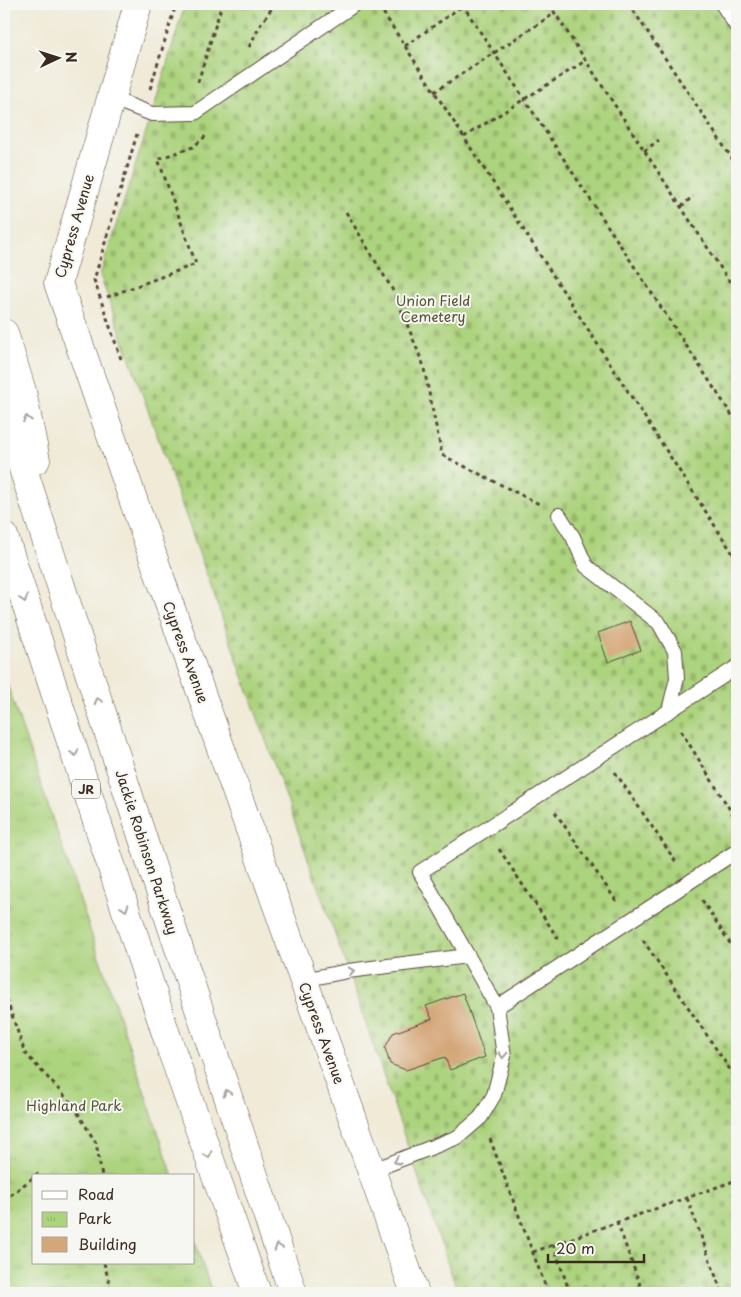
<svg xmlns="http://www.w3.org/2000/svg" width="741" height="1297" font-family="'Playpen Sans',sans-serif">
<defs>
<pattern id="cemetery-stones" width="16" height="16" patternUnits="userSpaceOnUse" patternTransform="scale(1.25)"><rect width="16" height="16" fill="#acd37d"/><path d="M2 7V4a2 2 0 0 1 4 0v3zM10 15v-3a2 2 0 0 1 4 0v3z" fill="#95b56c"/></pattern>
<pattern id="park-tufts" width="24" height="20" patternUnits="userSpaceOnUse" patternTransform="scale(1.25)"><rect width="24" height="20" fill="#acd37d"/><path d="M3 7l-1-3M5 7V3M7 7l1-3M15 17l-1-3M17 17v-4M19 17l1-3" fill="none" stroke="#95b56c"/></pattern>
</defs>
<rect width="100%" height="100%" fill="#f6f6f2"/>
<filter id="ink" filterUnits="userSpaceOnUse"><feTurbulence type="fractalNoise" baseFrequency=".02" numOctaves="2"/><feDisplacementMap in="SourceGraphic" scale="10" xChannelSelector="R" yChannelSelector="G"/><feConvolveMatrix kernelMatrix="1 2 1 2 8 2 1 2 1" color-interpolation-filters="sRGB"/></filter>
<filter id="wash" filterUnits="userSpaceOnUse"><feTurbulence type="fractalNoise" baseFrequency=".0096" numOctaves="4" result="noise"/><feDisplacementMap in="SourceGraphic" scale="20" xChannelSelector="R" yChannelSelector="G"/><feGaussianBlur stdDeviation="1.12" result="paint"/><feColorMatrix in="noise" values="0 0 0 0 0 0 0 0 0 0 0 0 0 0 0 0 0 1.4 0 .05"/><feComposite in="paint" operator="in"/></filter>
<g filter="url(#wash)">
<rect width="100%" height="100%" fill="#f0ead7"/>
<!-- cemetery -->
<path fill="url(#cemetery-stones)" stroke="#747e4e" d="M185 4H737V1293H458L348 971 100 275 152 114Z"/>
<!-- park -->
<path fill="url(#park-tufts)" stroke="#747e4e" d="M4 675 173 1176H34V1263H194V1238L212 1293H4Z"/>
<g id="blocks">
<!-- building -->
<g fill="#d4a678">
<path d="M630 621 641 650 608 662 598 633Z"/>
<path d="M463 993 485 1057 450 1070 445 1057 406 1070 390 1064 385 1048 393 1033 432 1019 426 1006Z"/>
</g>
</g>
</g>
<g filter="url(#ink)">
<use href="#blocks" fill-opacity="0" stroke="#56473a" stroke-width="1"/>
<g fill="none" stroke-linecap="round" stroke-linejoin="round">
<!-- service casing -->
<g stroke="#56473a" stroke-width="16">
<g id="service">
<path d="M722 4 737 27"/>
<path d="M110 98 152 114 195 113 355 4"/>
<path d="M559 515 573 537 586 566 659 623 675 651 677 678 669 711"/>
<path d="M737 667 420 872 497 1007 737 851"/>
<path d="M303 980 348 971 468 956"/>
<path d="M371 1171 458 1137 481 1117 494 1095 504 1056 497 1007"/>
</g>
</g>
<!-- tertiary casing -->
<g stroke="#56473a" stroke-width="29">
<path id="tertiary" d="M138 4 58 283 168 600 415 1293"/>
</g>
<!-- motorway casing -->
<g stroke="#56473a" stroke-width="29">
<g id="motorway">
<path d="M4 333 22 391 36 460"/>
<path d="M4 410 151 864 293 1293"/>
<path d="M4 536 169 1043 257 1293"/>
</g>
</g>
<!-- path -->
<g stroke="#56473a" stroke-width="3" stroke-dasharray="4 4" stroke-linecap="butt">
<path d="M462 4 737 423"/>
<path d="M549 4 737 293"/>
<path d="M629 4 737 166"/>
<path d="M379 6 737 560"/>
<path d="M405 46 465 4"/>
<path d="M249 47 261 24 275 4"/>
<path d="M198 82 222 4"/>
<path d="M150 89 176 4"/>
<path d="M434 92 555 13"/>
<path d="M464 137 585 61"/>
<path d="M644 151 659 140"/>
<path d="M681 207 693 196"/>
<path d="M346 212 395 294 423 364 442 455 539 504"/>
<path d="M107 297 196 264 158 159 193 147 207 135"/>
<path d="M121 359 94 280 137 134"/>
<path d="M681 731 737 821"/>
<path d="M615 772 676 862"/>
<path d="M555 812 617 902"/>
<path d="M499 849 559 940"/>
<path d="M702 900 737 954"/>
<path d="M643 940 737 1080"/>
<path d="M4 992 25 1053 73 1105 96 1143 102 1176"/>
<path d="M490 1139 548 1293"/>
<path d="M35 1176 38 1173 40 1176"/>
<path d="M687 1198 722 1293"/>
<path d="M4 1200 34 1177"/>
<path d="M617 1222 643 1293"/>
<path d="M553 1244 570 1293"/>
<path d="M533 1252 737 1180"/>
<path d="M104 1263 112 1293"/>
</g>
<!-- service -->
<use href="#service" stroke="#fff" stroke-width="14"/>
<!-- tertiary -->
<use href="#tertiary" stroke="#fff" stroke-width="28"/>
<!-- motorway -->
<use href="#motorway" stroke="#fff" stroke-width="28"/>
</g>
<!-- one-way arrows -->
<defs><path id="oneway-chevron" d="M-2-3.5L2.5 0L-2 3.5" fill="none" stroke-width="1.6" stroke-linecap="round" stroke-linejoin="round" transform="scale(1.25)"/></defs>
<g stroke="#a79f9a">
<use href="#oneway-chevron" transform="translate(27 419) rotate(-101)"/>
<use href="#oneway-chevron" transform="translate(24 599) rotate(72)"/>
<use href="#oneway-chevron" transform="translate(98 701) rotate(-108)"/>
<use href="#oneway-chevron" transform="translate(75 753) rotate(72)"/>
<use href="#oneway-chevron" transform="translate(125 908) rotate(72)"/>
<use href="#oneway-chevron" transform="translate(351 971) rotate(-9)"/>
<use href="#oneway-chevron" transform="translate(503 1055) rotate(92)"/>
<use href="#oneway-chevron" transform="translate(227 1093) rotate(-108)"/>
<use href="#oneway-chevron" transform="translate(208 1155) rotate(71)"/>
<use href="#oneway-chevron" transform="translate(397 1161) rotate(157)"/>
<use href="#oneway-chevron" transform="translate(278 1247) rotate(-108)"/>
</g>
</g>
<g text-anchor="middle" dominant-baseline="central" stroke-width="4" stroke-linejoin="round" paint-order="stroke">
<!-- shield labels -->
<rect fill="#f6f6f2" stroke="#73675e" stroke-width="1" x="72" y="779.5" width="28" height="19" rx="4"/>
<g font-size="12" font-weight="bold" fill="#3b2a1e">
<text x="86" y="789">JR</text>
</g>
<!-- street labels -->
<g font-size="14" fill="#3b2a1e" stroke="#f6f6f2">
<text transform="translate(74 226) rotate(-74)">Cypress Avenue</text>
<text transform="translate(186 652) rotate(70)">Cypress Avenue</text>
<text transform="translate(147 852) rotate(72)">Jackie Robinson Parkway</text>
<text transform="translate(322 1033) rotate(70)">Cypress Avenue</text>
</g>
<!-- park labels -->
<g font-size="14" fill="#575436" stroke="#f6f6f2">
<text x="433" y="300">Union Field<tspan x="433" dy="16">Cemetery</tspan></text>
<text x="74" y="1105">Highland Park</text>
</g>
</g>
<!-- margin -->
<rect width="741" height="1297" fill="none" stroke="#f6f6f2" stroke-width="20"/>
<!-- legend -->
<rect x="32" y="1174" width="162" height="90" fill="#f6f6f2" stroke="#aba49d"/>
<rect x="42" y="1191" width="25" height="8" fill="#ffffff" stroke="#aba49d"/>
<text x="78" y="1200" font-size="15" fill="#3b2a1e">Road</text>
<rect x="42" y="1212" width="25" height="15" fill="url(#park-tufts)" stroke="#aba49d"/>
<text x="78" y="1224" font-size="15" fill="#3b2a1e">Park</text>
<rect x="42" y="1237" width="25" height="15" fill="#d4a678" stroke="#aba49d"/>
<text x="78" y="1250" font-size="15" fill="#3b2a1e">Building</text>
<!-- north arrow -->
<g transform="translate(58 58) rotate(86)" stroke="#f6f6f2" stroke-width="4" paint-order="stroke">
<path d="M0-4L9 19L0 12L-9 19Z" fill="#3b2a1e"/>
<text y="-8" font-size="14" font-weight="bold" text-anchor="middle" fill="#3b2a1e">N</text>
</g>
<!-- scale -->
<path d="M548 1254v8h96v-8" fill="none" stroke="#3b2a1e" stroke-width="2.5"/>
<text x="556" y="1254" font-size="15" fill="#3b2a1e" stroke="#f6f6f2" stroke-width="4" paint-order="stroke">20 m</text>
</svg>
